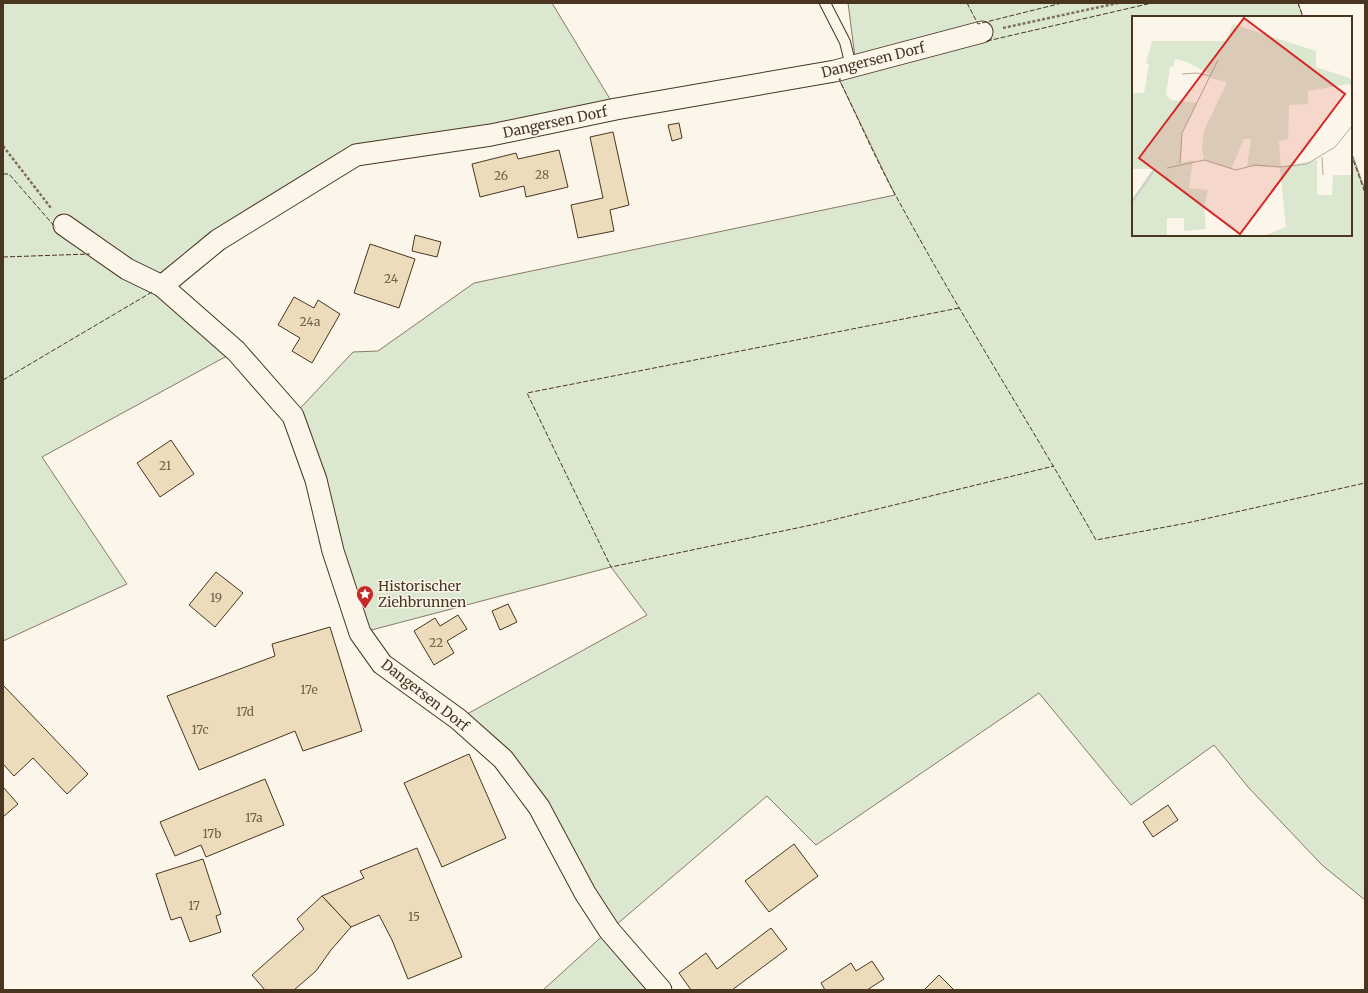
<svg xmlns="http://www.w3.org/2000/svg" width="1368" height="993" font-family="Merriweather,serif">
<rect width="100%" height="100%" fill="#fbf6e9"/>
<!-- green -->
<g fill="#dce7d0" stroke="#887966">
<path d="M3 3H552L616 109 356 155 162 286 236 351 42 457 127 584 3 641Z"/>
<path d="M848 3H1298L1303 17H1133V235H1351V151L1365 190V900L1322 865 1248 787 1214 745 1131 805 1039 693 816 845 767 796 610 930 661 990H543L609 930 561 847 458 719 647 615 611 567 360 633 293 416 353 352 378 351 474 283 895 195 835 71 856 65Z"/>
</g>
<!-- building -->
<g fill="#ecdcbc" stroke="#4a3520">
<path d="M679 123 682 138 672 141 668 125Z"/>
<path d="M613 132 629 205 610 210 614 231 578 238 571 205 603 198 590 137Z"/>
<path d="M559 150 568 187 526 197 524 186 480 197 472 164 516 153 518 159Z"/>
<path d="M415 235 441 242 437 257 412 251Z"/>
<path d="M370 244 415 259 399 308 354 293Z"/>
<path d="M294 297 314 308 318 300 340 314 312 363 292 351 300 338 278 325Z"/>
<path d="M171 440 194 474 160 497 137 463Z"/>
<path d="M216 572 243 593 215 627 189 605Z"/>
<path d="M508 604 517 622 500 630 492 611Z"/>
<path d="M458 615 467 629 447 641 454 653 434 665 414 631 435 618 440 626Z"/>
<path d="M330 627 362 731 303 751 295 731 199 770 167 696 275 656 272 644Z"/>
<path d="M3 685 88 774 67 794 33 758 14 776 3 764Z"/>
<path d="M469 754 506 838 442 867 404 783Z"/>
<path d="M265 779 284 825 206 857 201 845 175 856 160 822Z"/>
<path d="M3 787 18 804 3 817Z"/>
<path d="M1168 805 1178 820 1153 837 1143 822Z"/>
<path d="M794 844 818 876 769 912 745 881Z"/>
<path d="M417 848 462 957 408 979 392 940 379 915 351 927 322 896 364 878 360 871Z"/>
<path d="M203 859 221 914 216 916 221 932 190 942 181 917 171 920 156 874Z"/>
<path d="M322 896 351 927 331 950 316 971 294 990H265L252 975 304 929 297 919Z"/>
<path d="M771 928 787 949 732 990H691L679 973 706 953 717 969Z"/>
<path d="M872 961 884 979 867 990H825L821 983 851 963 856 971Z"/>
<path d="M939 975 954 990H924Z"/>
</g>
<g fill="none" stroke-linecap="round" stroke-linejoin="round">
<!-- service casing -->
<g stroke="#4a3520" stroke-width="12">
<path id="service" d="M825 3 845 42 851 66"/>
</g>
<!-- minor casing -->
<g stroke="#4a3520" stroke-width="23">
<g id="minor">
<path d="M64 225 127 269 162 286 236 351 293 416 316 480 333 551 360 633 382 664 458 719 503 759 539 807 585 893 609 930 661 990"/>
<path d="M162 286 218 240 356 155 491 135 616 109 835 71 982 32"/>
</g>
</g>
<!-- path -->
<g stroke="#7f6f5c" stroke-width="2.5" stroke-dasharray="3 2" stroke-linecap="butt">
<path d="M1003 28 1118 3"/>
<path d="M3 146 51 208"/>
</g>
<!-- service -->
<use href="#service" stroke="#fbf6e9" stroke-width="10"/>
<!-- minor -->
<use href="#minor" stroke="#fbf6e9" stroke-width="21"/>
<!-- fence -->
<g stroke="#4a3520" stroke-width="1" stroke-dasharray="5 2" stroke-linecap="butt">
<path d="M967 3 978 24 1062 3"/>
<path d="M1298 3 1303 17"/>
<path d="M987 41 1152 3"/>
<path d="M841 79H839C858 118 875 158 896 196 959 313 1031 425 1096 540L1187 523 1365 483"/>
<path d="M1351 154 1365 193"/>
<path d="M3 174H9L56 228"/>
<path d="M3 257 90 254"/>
<path d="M959 308 527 393 611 567 816 524 1054 466"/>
<path d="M3 380 152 292"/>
</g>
</g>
<!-- icons -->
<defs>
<g id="sight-pin" transform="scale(0.9)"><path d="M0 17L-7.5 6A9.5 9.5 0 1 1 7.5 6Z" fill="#c62828" stroke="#fbf6e9"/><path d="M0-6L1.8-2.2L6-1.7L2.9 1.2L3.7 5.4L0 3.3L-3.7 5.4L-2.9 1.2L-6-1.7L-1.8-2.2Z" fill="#fff"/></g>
</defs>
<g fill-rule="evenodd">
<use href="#sight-pin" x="365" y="594"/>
</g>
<g text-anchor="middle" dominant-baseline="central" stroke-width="3" stroke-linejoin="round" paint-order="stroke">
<!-- number labels -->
<g font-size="12" fill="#725f47">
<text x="542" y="174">28</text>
<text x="501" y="175">26</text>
<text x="391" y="278">24</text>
<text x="310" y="321">24a</text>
<text x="165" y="465">21</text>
<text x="216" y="597">19</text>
<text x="436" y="642">22</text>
<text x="309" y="689">17e</text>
<text x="245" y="711">17d</text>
<text x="200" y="729">17c</text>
<text x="254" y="817">17a</text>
<text x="212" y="833">17b</text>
<text x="194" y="905">17</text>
<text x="414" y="916">15</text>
</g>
<!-- street labels -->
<g font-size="14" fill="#4a3520" stroke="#fbf6e9">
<text transform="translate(873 60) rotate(-14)">Dangersen Dorf</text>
<text transform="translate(555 122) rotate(-12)">Dangersen Dorf</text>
<text transform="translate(425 695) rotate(38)">Dangersen Dorf</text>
</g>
<!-- poi labels -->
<g font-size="14" fill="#4a3520" stroke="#fbf6e9" text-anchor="start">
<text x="378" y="586">Historischer<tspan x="378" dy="16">Ziehbrunnen</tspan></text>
</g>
</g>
<!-- overview -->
<g transform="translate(1132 16)">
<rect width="220" height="220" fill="#fbf6e9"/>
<path d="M101 8 184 35V51L220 63V71L217 68 176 75V88L157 89 156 123 147 125 149 151 185 144V179H200L201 159H220V220H131L154 211 148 151 115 150 119 123H112L99 153 72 144 70 133 72 115 95 66 78 62 79 59 55 46 43 43 41 51 38 50 34 79 39 84 65 87 50 117 49 147 61 144 57 172 76 174 72 191 74 213 52 215V202H35V220H0V183L21 153H0V77H12L17 48 14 47 20 25H94Z" fill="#dce7d0"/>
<path fill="none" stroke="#c9cecd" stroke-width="2" d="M0 186 23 153"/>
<path fill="none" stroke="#b4a999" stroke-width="1" d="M50 58 64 57 79 60M190 141 191 159M48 147 50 117 86 44M35 152 72 144 104 154 123 149 148 151 175 148 203 131 220 110"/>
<path fill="#d62828" fill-opacity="0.15" stroke="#d62828" stroke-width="2" d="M112 2 213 78 108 218 7 142Z"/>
<rect width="220" height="220" fill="none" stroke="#4a3520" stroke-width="2"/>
</g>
<!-- border -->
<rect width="1368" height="993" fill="none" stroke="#4a3520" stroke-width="8"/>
</svg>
